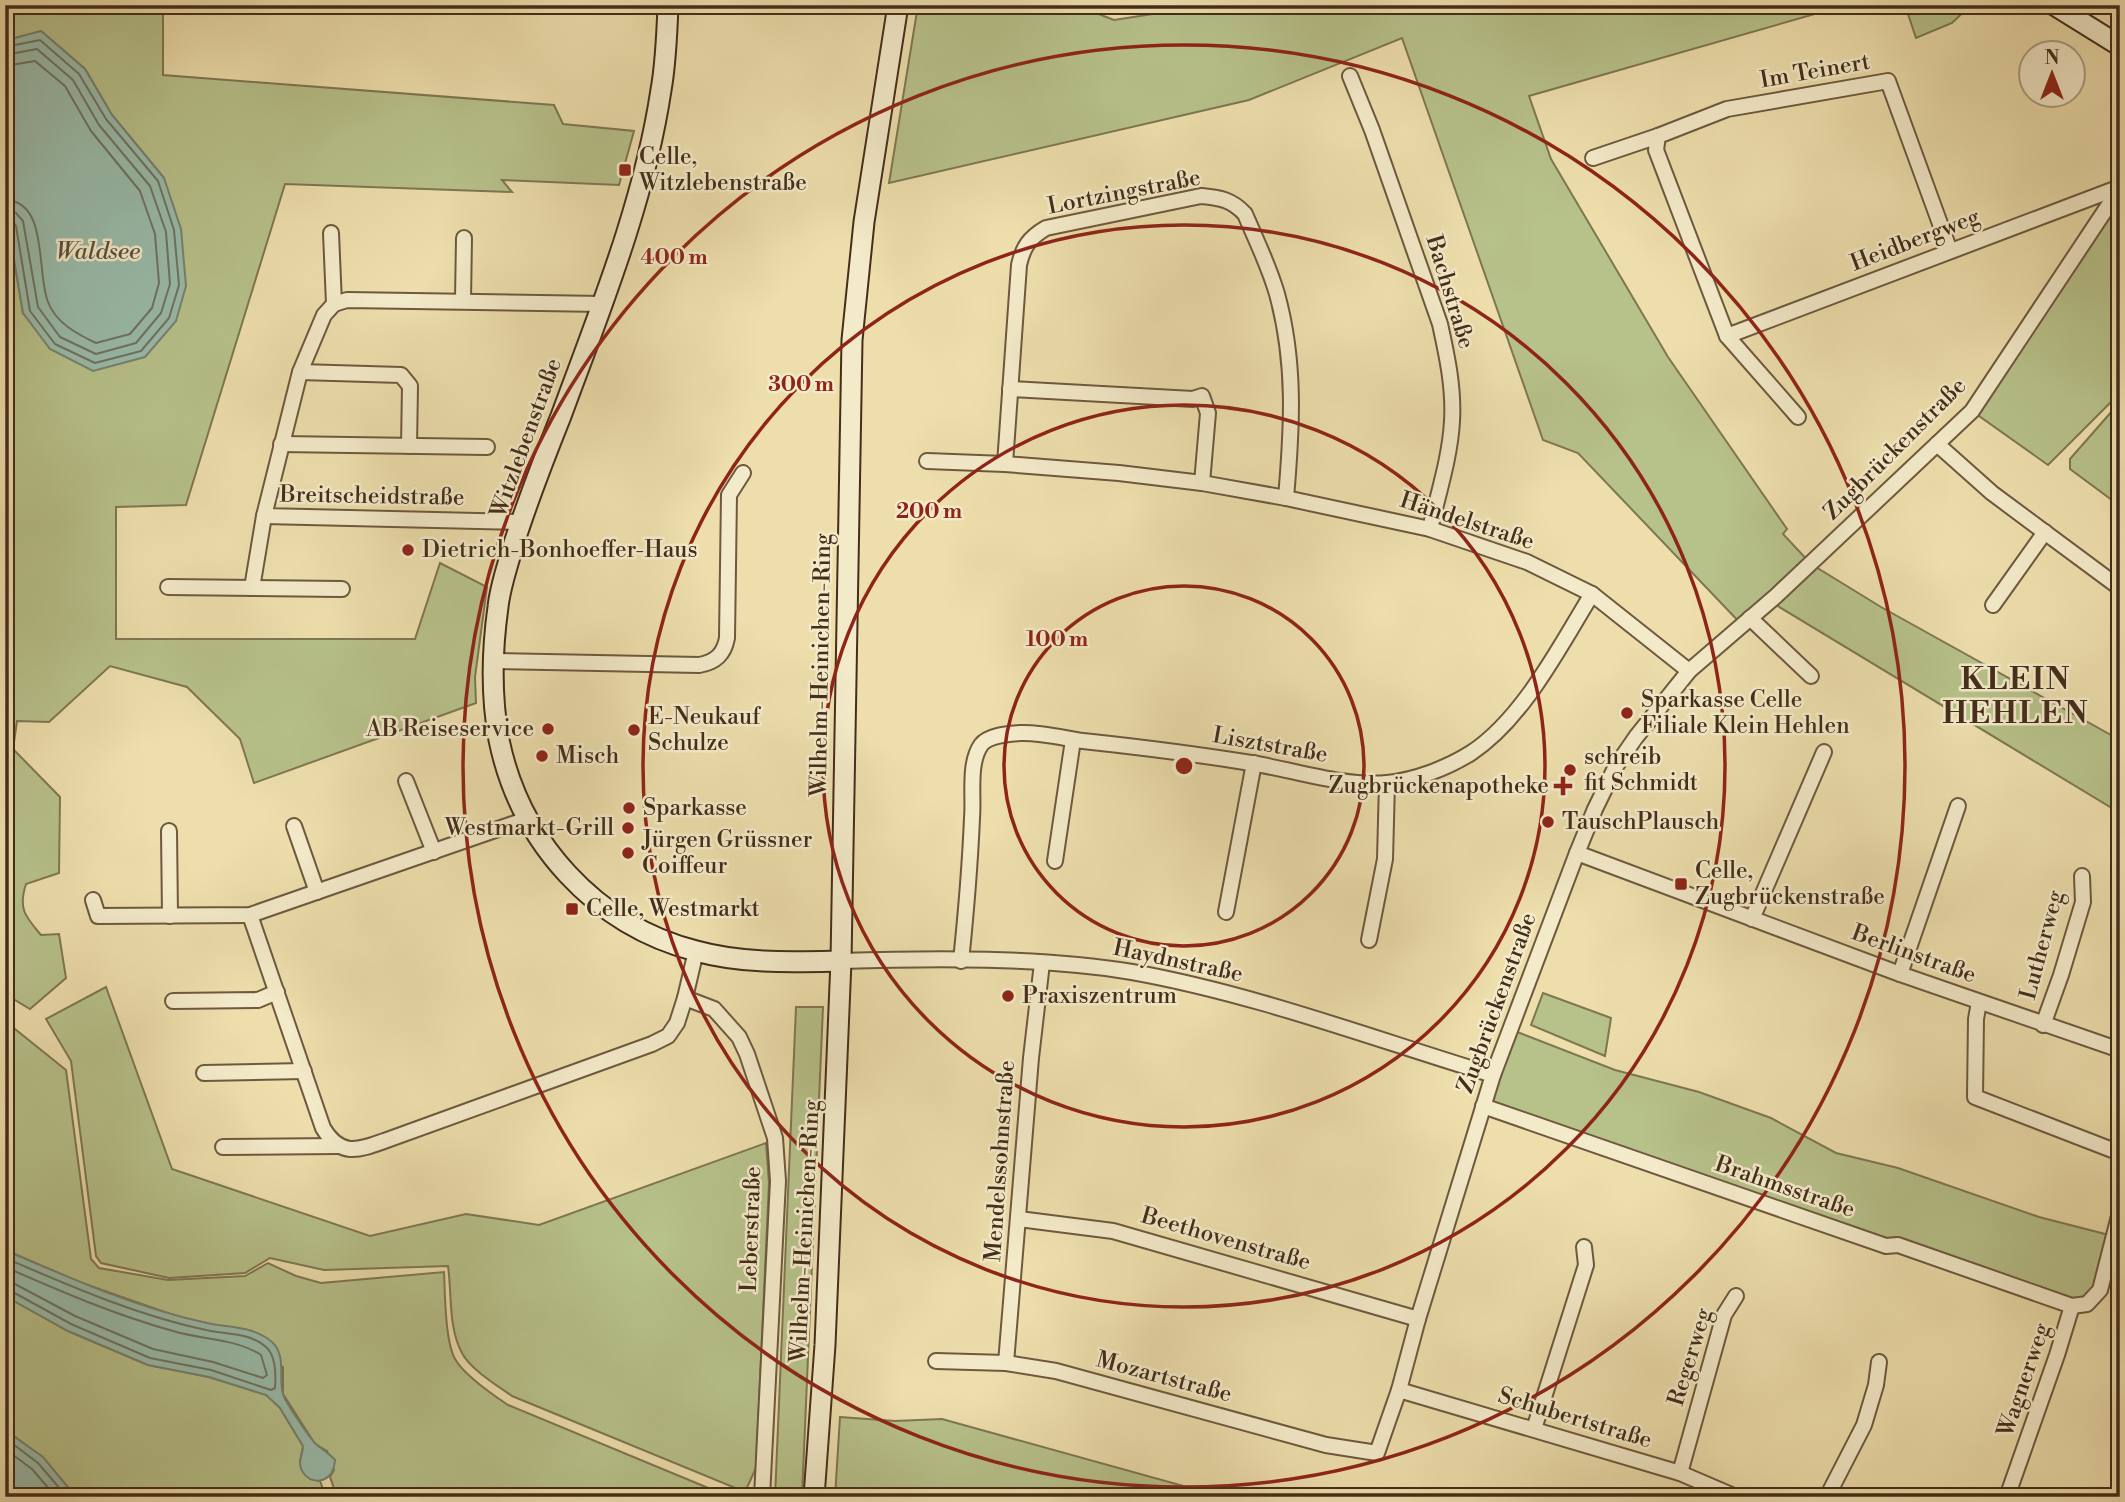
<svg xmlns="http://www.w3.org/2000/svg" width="2125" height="1502" font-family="'Libre Bodoni',serif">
<rect width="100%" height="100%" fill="#eddeac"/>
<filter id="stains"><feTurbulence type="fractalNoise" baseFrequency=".00286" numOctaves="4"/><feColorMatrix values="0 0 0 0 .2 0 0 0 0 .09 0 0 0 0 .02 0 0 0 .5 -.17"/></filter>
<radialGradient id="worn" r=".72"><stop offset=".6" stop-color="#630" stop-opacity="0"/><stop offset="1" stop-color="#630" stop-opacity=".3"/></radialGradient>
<!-- green -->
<g fill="#b7c18a" stroke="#7e7752" stroke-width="2">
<path d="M5 5H163V75L554 105 563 124 634 131 619 185 502 180 512 192 285 184 186 505 116 507V639H415L440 563 487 587 475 677 476 703 254 783 240 739 187 687 110 666 49 722 17 721 13 749 60 797 59 873 26 884C18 909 25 916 41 935L59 934 66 978 30 1009 5 994V206L23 313 164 178 112 115 85 69 41 31 7 40 5 44Z"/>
<path d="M918 5H1075L1114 20 1211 5H1846L1529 96 1551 159 1668 357 1787 529 1783 534 1811 564 1881 607 2120 740V813L1771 602 1744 627 1578 453 1543 440 1402 38 1249 100 889 183Z"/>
<path d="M1905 5H1971L1952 23 1916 38Z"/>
<path d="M2120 202V393L2048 465 1972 411 1991 387Z"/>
<path d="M2120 402V506L2070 469V459Z"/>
<path d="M106 987 172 1169 370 1236 466 1214 539 1225 766 1143 769 1183 756 1468 745 1492 512 1396C498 1386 470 1369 462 1353 448 1327 452 1294 448 1266L324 1270 270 1258 245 1273 169 1278 101 1263 96 1256 71 1061 46 1019Z"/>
<path d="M1543 993 1611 1018 1605 1056 1531 1025Z"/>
<path d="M796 1007H823L802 1497H775Z"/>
<path d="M5 1021 66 1070 91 1259 99 1268 168 1280 245 1276 268 1263 296 1276 321 1283 444 1272C445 1293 445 1341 455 1359 464 1375 493 1395 508 1405L730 1497H337L330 1477 334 1470 327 1451 315 1444 283 1394V1367L210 1324 176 1316 79 1282 5 1250Z"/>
<path d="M1512 1030 1615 1070 1699 1092 1771 1118 1836 1153 1898 1168 2039 1217 2113 1236 2100 1290 2072 1306 1483 1106Z"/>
<path d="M5 1296 68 1331 148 1365 209 1377 267 1395 280 1408 303 1446 300 1462 310 1479 320 1481 326 1497H76C56 1472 32 1447 5 1430Z"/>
<path d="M840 1417 895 1421 942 1419 1223 1497H835Z"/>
</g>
<!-- water -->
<g fill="#99bcab" stroke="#778371" stroke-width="2">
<path d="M41 31 85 69 112 115 164 178 181 229 186 286 176 321 145 357 93 371 50 349 23 313 5 206V44L7 40Z"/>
<path d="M5 1250C70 1278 137 1308 207 1323 229 1328 254 1326 272 1342 287 1356 278 1378 283 1394 284 1400 309 1437 315 1443 321 1449 329 1453 335 1460 333 1490 301 1484 300 1463 300 1458 303 1452 303 1446L280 1408 266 1395 209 1377 148 1365 68 1331 5 1296Z"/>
<path d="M5 1430 43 1457 76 1497H5Z"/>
</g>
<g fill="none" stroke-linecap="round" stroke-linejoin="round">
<!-- shore -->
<g stroke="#6e7463" stroke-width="2">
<path d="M5 47 40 40 79 74 106 119 158 181 174 230 179 285 169 318 141 351 95 363 55 344 30 311 16 226 12 220 5 219"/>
<path d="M5 55 37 49 73 80 99 125 150 186 166 232 170 284 161 313 136 343 96 354 60 337 38 307 23 221 16 213 5 210"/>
<path d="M5 66 35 61 65 86 91 131 140 191 155 234 159 283 152 308 130 334 96 343C77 334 56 323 48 302 36 272 49 201 5 200"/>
<path d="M5 1258C70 1286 136 1315 206 1330 227 1335 249 1332 266 1347 276 1356 276 1375 275 1388L271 1390 211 1370 150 1358 71 1324 11 1291H5"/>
<path d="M5 1267C60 1291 115 1315 173 1331 202 1340 235 1338 261 1355L267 1375 263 1378 213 1362 153 1349 75 1316 15 1284 5 1282"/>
<path d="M5 1438 38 1463 67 1497"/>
<path d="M5 1449 32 1469 56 1497"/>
</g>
<!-- street casing -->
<g stroke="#6e593f" stroke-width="18">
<g id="street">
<path d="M1350 76 1372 130 1440 324C1447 356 1454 388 1452 421 1450 458 1438 494 1430 529"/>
<path d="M1593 158 1658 136"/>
<path d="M331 233 334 304"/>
<path d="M463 300 464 238"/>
<path d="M1727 336 2120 187"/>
<path d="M300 372 401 375 410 386 409 446"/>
<path d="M1010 389 1193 399 1202 396 1208 413 1202 483"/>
<path d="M1798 417 1727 336 1656 150 1658 136 1727 109 1888 81 1950 251"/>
<path d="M281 444 487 447"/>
<path d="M1937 444 1992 493 2120 588"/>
<path d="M927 461 1005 464 1119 473 1202 483 1286 498 1430 529 1527 562 1592 594 1689 671"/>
<path d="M1005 464 1019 265C1023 247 1029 238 1046 228L1201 196C1220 198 1231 199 1245 214 1256 240 1269 266 1277 294 1296 363 1292 428 1286 498"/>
<path d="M521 522 264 516 300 372 324 315 334 304 347 300 603 304"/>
<path d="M168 587 342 589"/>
<path d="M252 588 264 516"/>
<path d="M1993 605 2045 532"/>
<path d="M1750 618 1811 676"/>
<path d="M494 661 699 665C716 662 724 654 727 638L729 495 743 473"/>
<path d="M406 781 434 852"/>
<path d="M294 826 317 892"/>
<path d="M169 831 170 916"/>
<path d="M1577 853 1900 974 2120 1050"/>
<path d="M1055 861 1073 740"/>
<path d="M93 900 98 916 250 915 527 819"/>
<path d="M1226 912 1254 763"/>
<path d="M250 915 323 1128C341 1158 359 1150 387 1140L652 1044 668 1036 677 1023 685 998 696 951"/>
<path d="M1752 919 1824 752"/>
<path d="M1369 940 1385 859 1387 783"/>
<path d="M841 961C934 958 1041 957 1132 972 1255 994 1374 1039 1493 1075"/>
<path d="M961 961C966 913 970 865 972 818 974 796 968 764 981 745 988 735 1008 734 1020 733 1040 732 1063 738 1083 741 1139 747 1195 754 1251 763 1295 770 1342 787 1387 783 1416 780 1447 768 1471 753 1523 719 1560 646 1592 594"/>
<path d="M1900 974 1958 806"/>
<path d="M685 998 714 1009 739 1037 747 1054 775 1138 778 1181 762 1497"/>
<path d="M173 1001 258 1000 277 992"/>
<path d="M1979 1002 1976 1019 1975 1097 2120 1153"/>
<path d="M2043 1025 2061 975 2083 902 2082 876"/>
<path d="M204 1073 304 1071"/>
<path d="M1483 1106 1886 1246 1898 1245 2072 1306"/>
<path d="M223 1147 338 1146"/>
<path d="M1019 1219 1113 1231 1418 1319"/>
<path d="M936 1361 1006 1363 1056 1371 1326 1445 1377 1453 1399 1390 1418 1319 1493 1075 1577 853 1595 809 1616 766 1636 737 1689 671 1776 596 1972 411 2120 188"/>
<path d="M1006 1363 1031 1058 1042 963"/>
<path d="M1399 1390 1680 1473 1736 1497"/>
<path d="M1534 1429 1586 1265 1584 1247"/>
<path d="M1680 1473 1724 1315 1736 1296"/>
<path d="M1827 1497 1864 1425 1876 1385 1879 1362"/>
<path d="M2007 1497 2057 1355 2072 1306 2087 1304 2100 1290 2120 1212"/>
</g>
</g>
<!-- secondary casing -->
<g stroke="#442d1b" stroke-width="23">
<g id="secondary">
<path d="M668 5C667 33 666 62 661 90 644 203 600 310 561 416 543 461 525 507 511 553 506 571 500 588 498 607 492 650 491 697 499 740 520 842 595 925 696 951 743 964 793 962 841 961"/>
<path d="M2054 5 2120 46"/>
<path d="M814 1497 825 1345 841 961 852 340 864 222 898 5"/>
</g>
</g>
<!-- street -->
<use href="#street" stroke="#f3eac9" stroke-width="14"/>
<!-- secondary -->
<use href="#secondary" stroke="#f3eac9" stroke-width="19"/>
</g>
<!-- distance rings -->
<g fill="none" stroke="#8f2418" stroke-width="3.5">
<circle cx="1184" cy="766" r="180"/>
<circle cx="1184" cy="766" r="361"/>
<circle cx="1184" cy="766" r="541"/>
<circle cx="1184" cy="766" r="721"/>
</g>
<!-- markers -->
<g fill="#8f2418" stroke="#f3eac9" stroke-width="2.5">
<rect x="618" y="163" width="14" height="14" rx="3.5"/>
<circle cx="408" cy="550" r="7"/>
<circle cx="1627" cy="713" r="7"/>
<circle cx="548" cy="729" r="7"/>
<circle cx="634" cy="730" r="7"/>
<circle cx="542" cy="756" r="7"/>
<circle cx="1570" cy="770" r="7"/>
<path d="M1559.5 775.5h7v7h7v7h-7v7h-7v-7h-7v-7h7z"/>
<circle cx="629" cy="808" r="7"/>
<circle cx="1548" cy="822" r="7"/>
<circle cx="628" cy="828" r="7"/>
<circle cx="628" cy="853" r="7"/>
<rect x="1674" y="877" width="14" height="14" rx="3.5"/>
<rect x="565" y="902" width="14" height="14" rx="3.5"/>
<circle cx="1008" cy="996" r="7"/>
</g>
<g text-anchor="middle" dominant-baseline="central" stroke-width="5" stroke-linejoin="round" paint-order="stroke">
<!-- street labels -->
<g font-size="23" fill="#442d1b" stroke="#f3eac9">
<text transform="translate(1815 71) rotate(-10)">Im Teinert</text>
<text transform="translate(1124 192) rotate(-11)">Lortzingstraße</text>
<text transform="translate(1915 240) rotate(-21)">Heidbergweg</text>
<text transform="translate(1450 292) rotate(73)">Bachstraße</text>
<text transform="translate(526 438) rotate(-70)">Witzlebenstraße</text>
<text transform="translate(1895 449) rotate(-45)">Zugbrückenstraße</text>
<text transform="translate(372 496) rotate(1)">Breitscheidstraße</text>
<text transform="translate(1467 521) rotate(18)">Händelstraße</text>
<text transform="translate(821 665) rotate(-89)">Wilhelm-Heinichen-Ring</text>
<text transform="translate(1270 745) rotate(10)">Lisztstraße</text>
<text transform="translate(2042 945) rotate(-75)">Lutherweg</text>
<text transform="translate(1914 954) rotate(20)">Berlinstraße</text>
<text transform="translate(1178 961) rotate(12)">Haydnstraße</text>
<text transform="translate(1497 1003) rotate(-70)">Zugbrückenstraße</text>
<text transform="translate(1000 1161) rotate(-86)">Mendelssohnstraße</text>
<text transform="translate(1785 1187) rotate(19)">Brahmsstraße</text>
<text transform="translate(751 1229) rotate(-88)">Leberstraße</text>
<text transform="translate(805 1231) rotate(-87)">Wilhelm-Heinichen-Ring</text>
<text transform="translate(1226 1239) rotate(16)">Beethovenstraße</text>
<text transform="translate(1690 1357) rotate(-73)">Regerweg</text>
<text transform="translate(1164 1377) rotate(15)">Mozartstraße</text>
<text transform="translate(2024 1380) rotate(-71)">Wagnerweg</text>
<text transform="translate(1575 1418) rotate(17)">Schubertstraße</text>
</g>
<!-- poi labels -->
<g font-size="23" fill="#442d1b" stroke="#f3eac9" text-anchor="start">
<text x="639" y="157">Celle,<tspan x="639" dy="26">Witzlebenstraße</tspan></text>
<text x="422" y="550">Dietrich-Bonhoeffer-Haus</text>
<text x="1641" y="700">Sparkasse Celle<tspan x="1641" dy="26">Filiale Klein Hehlen</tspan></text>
<text x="648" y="717">E-Neukauf<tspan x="648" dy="26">Schulze</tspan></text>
<text x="534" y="729" text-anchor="end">AB Reiseservice</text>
<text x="556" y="756">Misch</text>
<text x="1584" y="757">schreib<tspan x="1584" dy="26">fit Schmidt</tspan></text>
<text x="1549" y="786" text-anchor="end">Zugbrückenapotheke</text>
<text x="643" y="808">Sparkasse</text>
<text x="1562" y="822">TauschPlausch</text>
<text x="614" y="828" text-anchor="end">Westmarkt-Grill</text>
<text x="642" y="840">Jürgen Grüssner<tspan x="642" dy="26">Coiffeur</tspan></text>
<text x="1695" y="871">Celle,<tspan x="1695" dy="26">Zugbrückenstraße</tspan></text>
<text x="586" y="909">Celle, Westmarkt</text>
<text x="1022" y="996">Praxiszentrum</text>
</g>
<!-- water labels -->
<g font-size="24" font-style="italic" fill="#59513f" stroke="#f3eac9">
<text x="98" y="252">Waldsee</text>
</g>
<!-- district labels -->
<g font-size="30" font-weight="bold" letter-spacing="2" fill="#442d1b" stroke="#f3eac9">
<text x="2016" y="680">KLEIN<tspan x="2016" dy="34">HEHLEN</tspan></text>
</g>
</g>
<circle cx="1184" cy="766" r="10" fill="#8f2418" stroke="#f3eac9" stroke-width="3.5"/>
<g font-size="21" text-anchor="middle" font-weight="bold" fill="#8f2418" stroke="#f3eac9" stroke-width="5" stroke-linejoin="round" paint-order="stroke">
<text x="674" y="264">400 m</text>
<text x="801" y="391">300 m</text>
<text x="929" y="518">200 m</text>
<text x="1057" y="646">100 m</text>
</g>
<!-- margin -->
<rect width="2125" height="1502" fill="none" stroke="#eddeac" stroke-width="28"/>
<rect x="7" y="7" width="2111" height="1488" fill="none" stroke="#442d1b" stroke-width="3.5"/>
<rect x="14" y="14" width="2097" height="1474" fill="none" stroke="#442d1b" stroke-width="2"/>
<!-- north arrow -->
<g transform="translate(2052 74)"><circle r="33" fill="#f3eac9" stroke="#ad9e83" stroke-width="2"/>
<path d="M0-5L12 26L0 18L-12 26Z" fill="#8f2418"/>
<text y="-10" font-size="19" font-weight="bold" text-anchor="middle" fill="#442d1b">N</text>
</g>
<rect width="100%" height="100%" filter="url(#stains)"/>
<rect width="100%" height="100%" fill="url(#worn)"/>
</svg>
